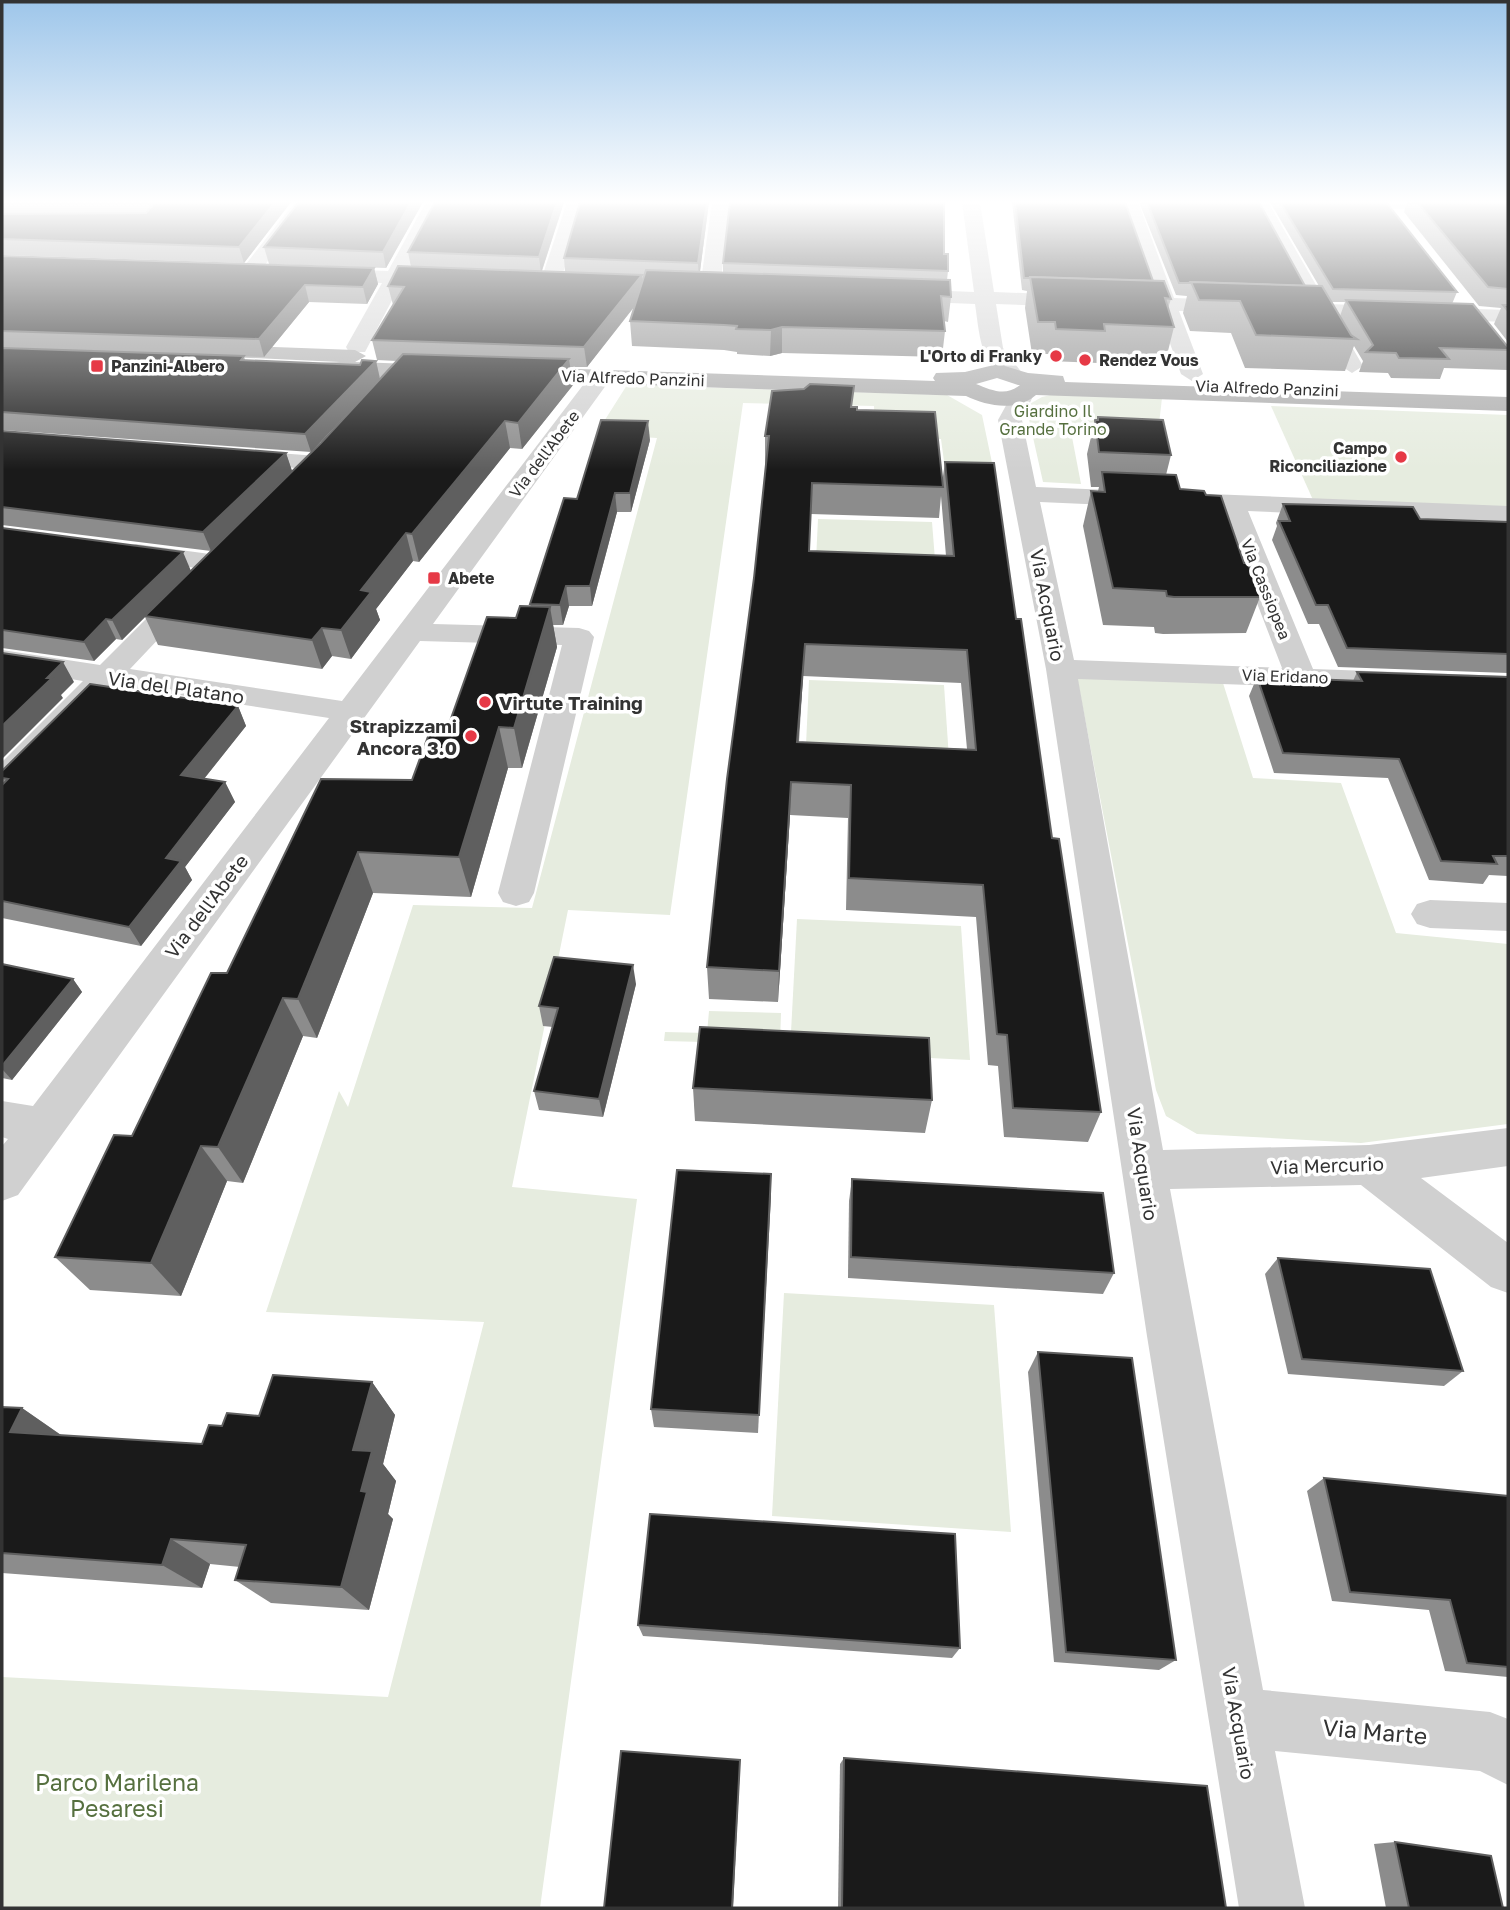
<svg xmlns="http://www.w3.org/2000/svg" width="1510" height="1910" font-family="'Golos Text',sans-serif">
<rect width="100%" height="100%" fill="#fff"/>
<!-- green -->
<g fill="#e6ecdf">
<path d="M627 385 947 395 982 415 995 477 946 476 941 439 875 437 874 406 743 403 670 915 568 910 512 1187 637 1199 540 1908H2V1677L388 1697 484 1322 266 1312 339 1091 348 1107 413 905 532 908 657 438 596 434Z"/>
<path d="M1055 394 1162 398 1159 424 1167 441 1072 437 1081 484 1043 482 1026 406 1042 397Z"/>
<path d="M1271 406 1508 415V508L1313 500Z"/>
<path d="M818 519 932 522 937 585 815 581Z"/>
<path d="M1077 677 1223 683 1253 778 1341 783 1396 933 1508 944V1124L1361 1143 1197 1134 1166 1116 1156 1090Z"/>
<path d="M809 680 944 685 950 773 805 767Z"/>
<path d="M797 919 961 926 970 1060 790 1051Z"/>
<path d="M709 1011 781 1013 780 1044 664 1041 665 1032 707 1033Z"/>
<path d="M784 1293 994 1305 1011 1532 772 1516Z"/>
</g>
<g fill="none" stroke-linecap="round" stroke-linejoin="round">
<!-- minor -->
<g fill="#d0d0d0" fill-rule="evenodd">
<path d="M295 202H312L256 277H242L239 273 242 269Z"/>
<path d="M426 202H443L407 272 444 273 454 279 444 285 401 283 365 352H349L346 347 382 283 322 281 312 275 322 269 388 271Z"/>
<path d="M567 202H584L560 283 550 289 540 283Z"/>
<path d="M712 202H730L720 288 710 294 700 288Z"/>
<path d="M962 202H980L994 292 1154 298 1121 202H1138L1174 298 1306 303 1251 202H1268L1327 304 1508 310V322L1334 316 1363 366 1352 373 1341 366 1313 315 1179 311 1203 374 1192 381 1181 374 1158 310 996 304 1003 348 1022 373 1011 380C980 372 979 329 975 304L899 301 889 295 899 289 974 292Z"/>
<path d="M1333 202H1508V212L1341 207Z"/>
<path d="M601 370 612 377 433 624 579 628 589 631 594 637 534 893 529 902 516 906 503 902 498 893 562 645 420 641 18 1195 2 1201V1146L8 1139 2 1137V1101L33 1106 329 718 114 685 14 789 2 792V762L83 681 2 668V650L100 665 177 588 187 586 197 588 201 594 130 669 342 701 593 372Z"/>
<path d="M1022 389 1033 396 1022 420 1036 487 1508 506V522L1248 511 1313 669 1508 676V694L1078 679 1163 1150 1369 1145 1508 1128V1166L1421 1178 1508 1243V1293L1491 1287 1361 1185 1170 1189 1263 1690 1490 1712 1508 1719V1785L1480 1771 1275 1751 1305 1908H1239L1147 1336 1046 669 998 420 1014 391ZM1040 502 1221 510 1282 668 1074 660Z"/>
<path d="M238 450 318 456 327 458 330 463 327 468 318 470 229 462 226 457 229 452Z"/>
<path d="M136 544 217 555 227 557 231 563 227 569 217 571 126 558 122 552 126 546Z"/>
<path d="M1430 900 1508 903V931L1430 928 1417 924 1411 914 1417 904Z"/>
</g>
<!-- major -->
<g fill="#ababab" fill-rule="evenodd">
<path d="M216 345 355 350 366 356 355 362 441 365 452 372 441 379 326 375 315 368 318 363 340 362 208 356 205 351Z"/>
<path d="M998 364 1028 373 1063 376 1065 382 1508 397V411L1036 395C1016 412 987 406 966 396L519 381 508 374 519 367 935 381 933 378 936 373 965 372ZM997 378 1018 385H1020C1006 397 991 390 976 384Z"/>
</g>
</g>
<!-- wall -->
<g fill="#8c8c8c" fill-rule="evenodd">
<path d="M2 202H291L244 263 2 255Z"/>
<path d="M423 202 386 268 269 264 264 247Z"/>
<path d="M435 202H564L542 271 565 272 564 258 580 202H709L700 271 723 272V263L944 254 948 271 947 280 951 297 948 322 944 321 945 331 942 357 782 353 770 356 737 354V352L724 350 632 346 630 321 635 306 587 367H570L573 385 522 449 510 448 419 562 413 561 376 609 380 620 351 659 332 656 322 669 158 645 145 617 122 640 116 639 94 661 2 648V528L191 571 211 551 2 525V431L286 453 292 471 321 443 397 361 377 360 372 340 393 305 388 286 411 267 408 252Z"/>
<path d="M1012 202H1125L1153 281 1171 299 1168 308 1174 327 1166 359 1100 357 1098 363 1050 361 1049 354H1032L1025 308 1027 291 1022 290Z"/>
<path d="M1139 202H1259L1305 286H1319L1270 202H1386L1457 292 1452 304 1508 347V370L1444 368 1440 379 1391 378 1388 373 1359 372 1363 361 1354 346 1345 371 1245 368 1231 333 1190 331 1183 313 1187 296 1176 295ZM1331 302H1345L1340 316Z"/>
<path d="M1407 202H1508V342L1494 324 1501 308 1479 306 1404 212Z"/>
<path d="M2 256 374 268 378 284 367 304 309 302 264 357 2 348 244 356 245 360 360 365 376 361 380 379 311 452 2 430Z"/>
<path d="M852 407 942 483 945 462 1016 619 1052 838 1101 1112 1088 1142 1004 1137 998 1066 988 1065 976 917 846 910 848 818 790 815 778 1002 709 999 707 967 754 578 766 467H765V436ZM941 496 946 556 809 551 811 514 939 518ZM803 676 961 683 967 749 799 742Z"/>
<path d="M1098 417 1171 455 1166 475 1180 489 1206 495 1244 563 1260 597 1246 633 1163 634 1155 633 1154 627 1103 625 1083 526 1091 491H1098L1099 487H1091L1087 454 1095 420H1097Z"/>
<path d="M650 440 631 512H617L592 606H569L563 625H553L557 647 522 768H508L471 897 373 893 317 1038 303 1036 243 1183 227 1181 181 1296 90 1290 55 1257 132 1136 227 973 412 780 516 618 531 607 530 604 577 499Z"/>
<path d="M1283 504 1420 519 1508 522V675V673L1338 667 1319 624H1308L1272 540 1277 526 1276 523Z"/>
<path d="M1357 672 1508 677V876L1489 875 1483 884 1429 880 1388 778 1274 773 1249 696 1257 677 1353 681Z"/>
<path d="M238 706 246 726 204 779 225 782 235 802 185 867 192 880 141 946 2 918V778Z"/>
<path d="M2 964 73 979 82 992 12 1080 2 1078Z"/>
<path d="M636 984 603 1117 539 1110 534 1091 553 1027 543 1026 539 1006Z"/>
<path d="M693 1088 932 1100 925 1133 695 1121Z"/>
<path d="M771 1174 758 1433 654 1427 651 1409Z"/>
<path d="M852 1179 1114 1273 1103 1294 848 1278 849 1201Z"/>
<path d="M1278 1258 1463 1371 1444 1386 1288 1374 1265 1274Z"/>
<path d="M1038 1352 1176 1660 1159 1670 1054 1662 1028 1372Z"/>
<path d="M372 1382 395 1415 383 1464 396 1481 388 1514 393 1519 369 1610 271 1603 235 1580 240 1567 210 1564 202 1588 2 1573V1407L22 1408 61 1435 202 1444 222 1426Z"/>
<path d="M1324 1478 1508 1496V1677L1445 1671 1429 1610 1332 1601 1307 1491Z"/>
<path d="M638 1625 960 1648 952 1658 643 1636Z"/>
<path d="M844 1758 1226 1908H838L840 1764Z"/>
<path d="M1395 1842 1503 1908H1386L1374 1844Z"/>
</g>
<!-- shaded-wall -->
<g fill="#5f5f5f">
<path d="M275 202H291L244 263 239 247Z"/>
<path d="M411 202H423L386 268 383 252Z"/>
<path d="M557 202H564L541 273 539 257Z"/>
<path d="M707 202H709L699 279 698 263Z"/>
<path d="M374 268 378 284 367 304 363 287Z"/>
<path d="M642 275 644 294 587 367 584 347Z"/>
<path d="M305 285 309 302 264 357 259 339Z"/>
<path d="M782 327V353L770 356 771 330Z"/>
<path d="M569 359 573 385 522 449 518 423Z"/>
<path d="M376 361 380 379 311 452 305 434Z"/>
<path d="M505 421 510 448 419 562 412 534Z"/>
<path d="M648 421 650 440 631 512 630 493Z"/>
<path d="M286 453 292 471 211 551 203 532Z"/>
<path d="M615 493 617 512 592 606 590 586Z"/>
<path d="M406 533 413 561 376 609 380 620 351 659 341 630 361 590Z"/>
<path d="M183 552 191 571 122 640 112 620Z"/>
<path d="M566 586 569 606 563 625 560 605Z"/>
<path d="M550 607 557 647 522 768 514 728Z"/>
<path d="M106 619 116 639 94 661 84 642Z"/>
<path d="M322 628 332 656 322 669 312 640Z"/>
<path d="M805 644 803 676 796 774 797 742Z"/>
<path d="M63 662 74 682 61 695 63 698 2 759V726Z"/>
<path d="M238 706 246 726 191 795 181 775Z"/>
<path d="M499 727 508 768 471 897 459 857Z"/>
<path d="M225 782 235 802 185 867 192 880 141 946 129 927 166 858Z"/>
<path d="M791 782 790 815 778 1002 779 971Z"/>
<path d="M358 852 373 893 317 1038 298 999Z"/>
<path d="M633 965 636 984 603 1117 599 1099Z"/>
<path d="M73 979 82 992 12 1080 2 1069V1066Z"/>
<path d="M283 998 303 1036 243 1183 218 1147Z"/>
<path d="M201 1146 227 1181 181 1296 151 1263Z"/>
<path d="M771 1174V1197L758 1433 759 1415Z"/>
<path d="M372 1382 395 1415 383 1464 396 1481 388 1514 393 1519 369 1610 341 1587 361 1491 353 1450Z"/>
<path d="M22 1408 68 1440 10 1432Z"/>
<path d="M171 1539 210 1564 202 1588 162 1565Z"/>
<path d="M740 1760V1766L733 1908H732Z"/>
</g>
<!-- building -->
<g fill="#1a1a1a" stroke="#5f5f5f" stroke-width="2" fill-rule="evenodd">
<path d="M150 202H275L239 247 2 239V214L146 213 152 206Z"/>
<path d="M299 202H411L383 252 264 247Z"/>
<path d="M435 202H557L539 257 408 252Z"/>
<path d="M580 202H707L698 263 564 258Z"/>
<path d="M730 202H944V254H948V271L723 263Z"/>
<path d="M1015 202H1125L1153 281 1030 277V278H1024Z"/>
<path d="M1147 202H1259L1305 286 1191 282 1192 283H1179Z"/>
<path d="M1280 202H1386L1457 292 1333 289Z"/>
<path d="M1417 202H1508V289L1488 287Z"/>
<path d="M2 256 374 268 363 287 305 285 259 339 2 331Z"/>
<path d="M398 266 642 275 584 347 372 340 404 287 388 286Z"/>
<path d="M646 270 950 280 951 297 941 296 945 331 782 327 771 330 736 329 737 326 724 325 630 321Z"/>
<path d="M1030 277 1164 281 1171 299 1165 298 1174 327 1104 324 1105 331 1056 329 1055 322H1038Z"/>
<path d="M1191 282 1322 286 1351 335 1357 339 1256 335 1240 301 1199 300Z"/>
<path d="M1346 300 1473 304 1508 347V350L1440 348 1449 359 1399 358 1396 353 1366 352 1373 345Z"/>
<path d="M1503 305H1508V311Z"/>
<path d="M2 348 244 356 241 360 360 365 362 360 376 361 305 434 2 412Z"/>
<path d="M403 354 569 359 518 423 505 421 412 534 406 533 361 590 371 592 341 630 322 628 312 640 145 616 321 443Z"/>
<path d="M810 384 854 386 851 407H857V410L935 412 943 487 812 483 809 551 954 556 945 462 994 463 1016 619H1021L1052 838 1059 839 1101 1112 1013 1108 1007 1035 997 1034 983 885 849 878 851 785 791 782 779 971 707 967 727 779 754 578 769 436H765L772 391 804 389ZM805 644 967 650 976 750 797 742Z"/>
<path d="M1098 417 1163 420 1171 455 1099 452 1095 420H1098Z"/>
<path d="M601 420 648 421 630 493H615L590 586H566L560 605 530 604 564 498 577 499Z"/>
<path d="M2 431 286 453 203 532 2 507Z"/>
<path d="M1102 472 1176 475 1180 489 1204 491 1206 495 1221 496 1244 563H1248L1260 597H1174L1167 596 1166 591 1113 588 1091 491 1105 492Z"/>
<path d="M1283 504 1413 507 1420 519 1508 522V654L1347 648 1328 605H1316L1279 521H1290Z"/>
<path d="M2 528 183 552 112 620 106 619 84 642 2 630Z"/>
<path d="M520 606 550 607 514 728 499 727 459 857 358 852 298 999 283 998 218 1147 201 1146 151 1263 55 1257 114 1135 132 1136 211 973H227L321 779 412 780 433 723 449 724 487 617 516 618Z"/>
<path d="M2 653 63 662 47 678H52L2 726Z"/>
<path d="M1357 672 1508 677V856H1493L1497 864 1441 861 1399 759 1283 753 1257 677 1362 681Z"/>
<path d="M90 684 238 706 181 775 225 782 166 858 181 861 129 927 2 901V785L8 779 2 778V771Z"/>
<path d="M554 957 633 965 599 1099 534 1091 558 1008 539 1006Z"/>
<path d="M2 964 73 979 2 1066Z"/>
<path d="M700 1027 929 1038 932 1100 693 1088Z"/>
<path d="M677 1170 771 1174 759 1415 651 1409Z"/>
<path d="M852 1179 1103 1193 1114 1273 851 1257Z"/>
<path d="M1278 1258 1430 1269 1463 1371 1302 1359Z"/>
<path d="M1038 1352 1132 1358 1176 1660 1066 1652Z"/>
<path d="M273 1375 372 1382 353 1450 372 1451 361 1491 367 1492 341 1587 235 1580 246 1545 171 1539 162 1565 2 1553V1407L22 1408 10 1432 202 1444 209 1425 222 1426 227 1413 259 1416Z"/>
<path d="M1324 1478 1508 1496V1667L1467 1663 1450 1600 1350 1592Z"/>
<path d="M650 1514 955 1534 960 1648 638 1625Z"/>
<path d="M621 1751 740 1760 732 1908H604Z"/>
<path d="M844 1758 1207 1786 1226 1908H842Z"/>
<path d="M1395 1842 1491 1856 1503 1908H1409Z"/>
</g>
<!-- sky -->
<linearGradient id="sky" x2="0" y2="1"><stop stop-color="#9ec6ea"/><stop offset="0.43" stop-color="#fff"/><stop offset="1" stop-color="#fff" stop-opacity="0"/></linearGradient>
<rect width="1510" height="470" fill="url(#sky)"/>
<!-- markers -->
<g fill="#e63946" stroke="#fff" stroke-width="2.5">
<circle cx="1056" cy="356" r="7"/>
<circle cx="1085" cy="360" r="7"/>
<rect x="90" y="359" width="14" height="14" rx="3.5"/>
<circle cx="1401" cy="457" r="7"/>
<rect x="427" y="571" width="14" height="14" rx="3.5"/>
<circle cx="485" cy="702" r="7"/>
<circle cx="471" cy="736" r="7"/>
</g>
<g text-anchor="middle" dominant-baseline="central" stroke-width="7" stroke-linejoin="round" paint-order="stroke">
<!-- far-poi labels -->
<g font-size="16" font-weight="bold" fill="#333" stroke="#fff" text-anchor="start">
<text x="1042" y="356" text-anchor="end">L'Orto di Franky</text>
<text x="1099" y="360">Rendez Vous</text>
<text x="111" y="366">Panzini-Albero</text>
<text x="1387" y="448" text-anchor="end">Campo<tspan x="1387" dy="18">Riconciliazione</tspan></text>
<text x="448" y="578">Abete</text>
</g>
<!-- far-street labels -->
<g font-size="16" fill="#333" stroke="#fff">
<text transform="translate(633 378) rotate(2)">Via Alfredo Panzini</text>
<text transform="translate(1267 388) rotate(2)">Via Alfredo Panzini</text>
<text transform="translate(544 454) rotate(-53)">Via dell'Abete</text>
<text transform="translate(1266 589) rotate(68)">Via Cassiopea</text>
<text transform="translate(1285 676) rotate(2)">Via Eridano</text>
</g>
<!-- far-park labels -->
<g font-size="16" fill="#56703f" stroke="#fff">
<text x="1053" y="411">Giardino Il<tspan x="1053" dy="18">Grande Torino</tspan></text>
</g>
<!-- street labels -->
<g font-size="19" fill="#333" stroke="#fff">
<text transform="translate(1048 605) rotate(79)">Via Acquario</text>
<text transform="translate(176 687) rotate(8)">Via del Platano</text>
<text transform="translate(206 906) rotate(-53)">Via dell'Abete</text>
<text transform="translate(1143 1164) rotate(81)">Via Acquario</text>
<text transform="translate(1327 1165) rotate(-2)">Via Mercurio</text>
<text transform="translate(1239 1723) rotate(80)">Via Acquario</text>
</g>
<!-- poi labels -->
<g font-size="19" font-weight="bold" fill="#333" stroke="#fff" text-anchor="start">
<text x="499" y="702">Virtute Training</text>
<text x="457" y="725" text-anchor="end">Strapizzami<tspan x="457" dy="22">Ancora 3.0</tspan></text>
</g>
<!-- near-street labels -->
<g font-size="23" fill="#333" stroke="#fff">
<text transform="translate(1375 1731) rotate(5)">Via Marte</text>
</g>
<!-- near-park labels -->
<g font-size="23" fill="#56703f" stroke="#fff">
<text x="117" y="1782">Parco Marilena<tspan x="117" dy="26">Pesaresi</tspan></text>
</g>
</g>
<!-- border -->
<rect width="1510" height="1910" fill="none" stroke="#333333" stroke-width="7"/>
</svg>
